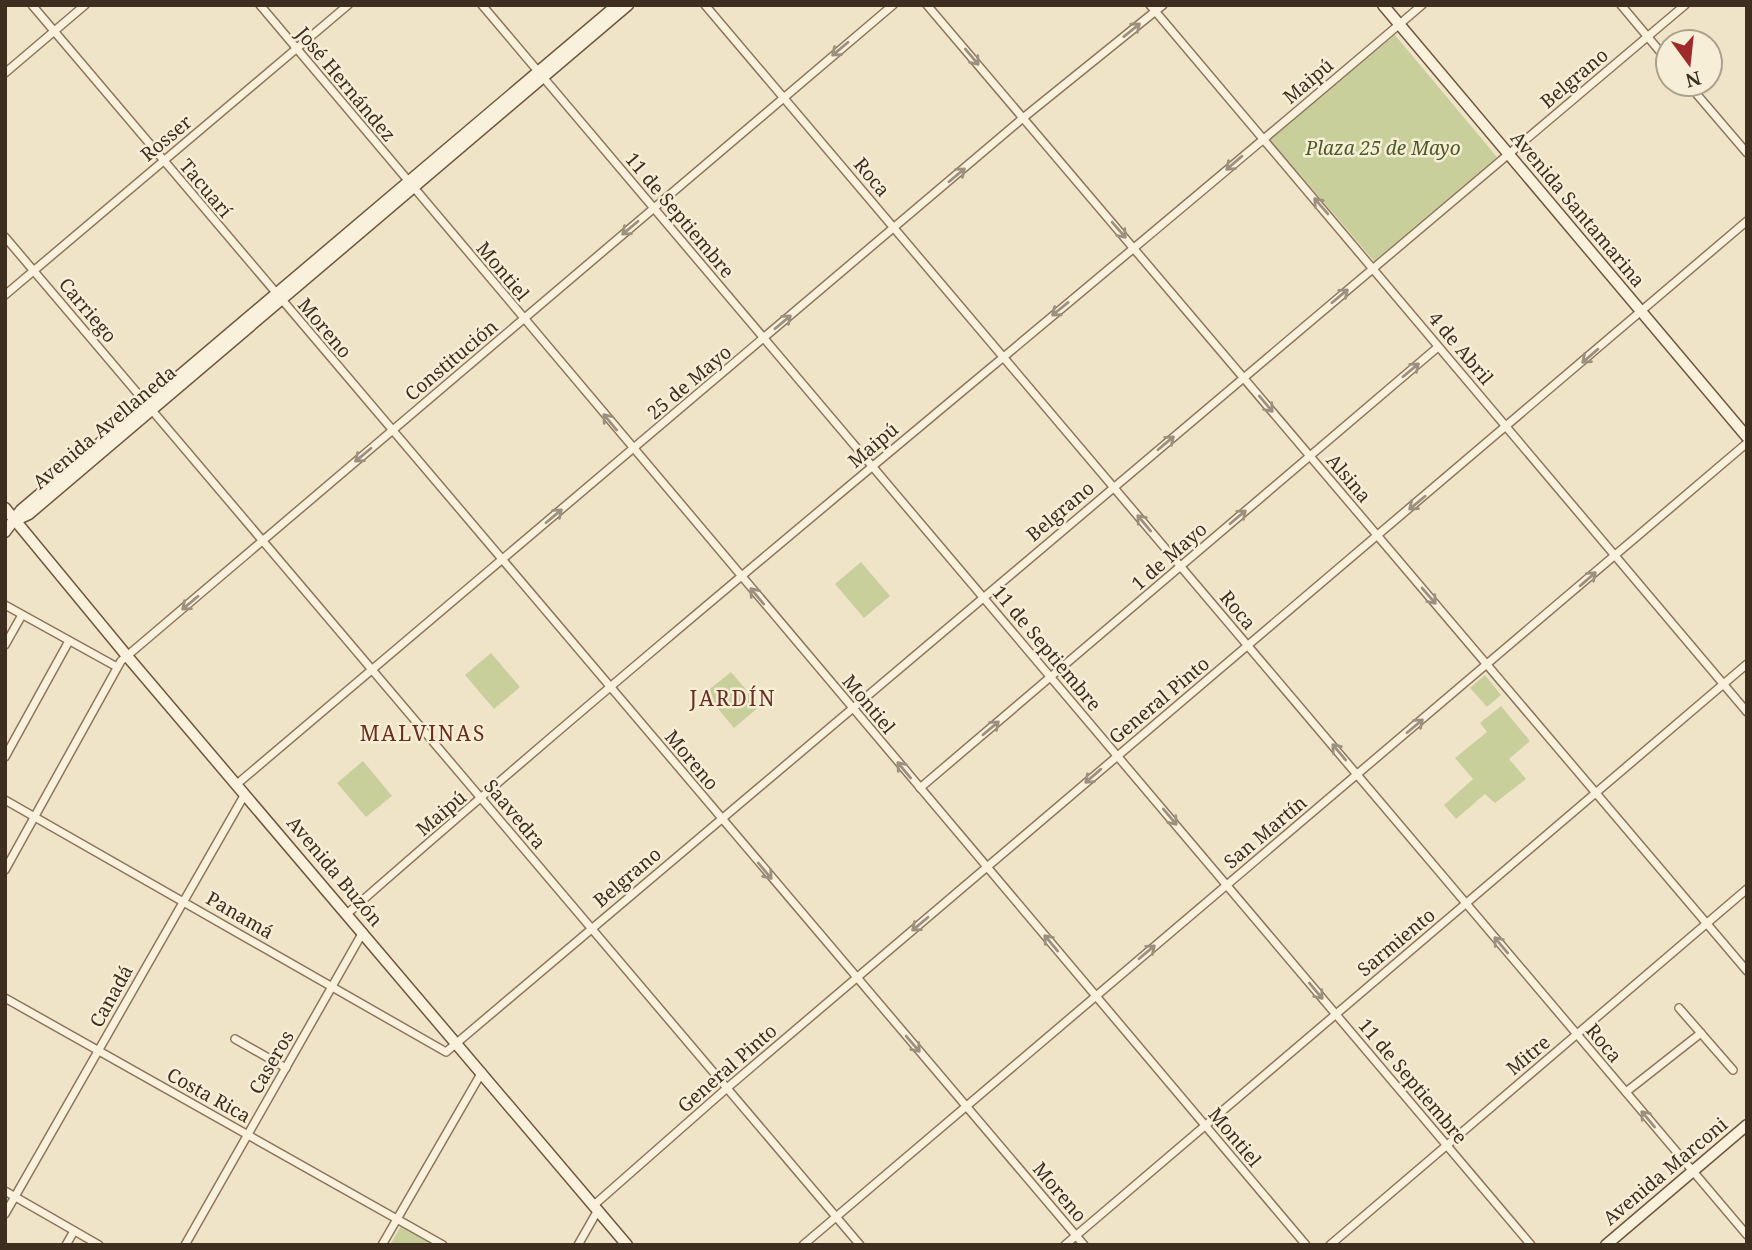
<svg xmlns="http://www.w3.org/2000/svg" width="1752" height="1250" font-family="'Noto Serif',serif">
<rect width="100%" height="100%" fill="#f0e4c8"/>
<!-- green -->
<g fill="#c9cf9b">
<path d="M1395 35 1497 157 1374 261 1269 138Z"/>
<path d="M861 562 890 596 864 618 835 584Z"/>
<path d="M491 653 520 687 494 709 465 675Z"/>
<path d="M731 672 760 706 734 728 705 693Z"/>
<path d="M1485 675 1501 695 1487 707 1470 688Z"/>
<path d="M1501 706 1530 741 1509 759 1526 779 1495 803 1485 794 1456 819 1444 805 1473 779 1455 758 1487 732 1480 723Z"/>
<path d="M363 761 392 796 366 817 337 783Z"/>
<path d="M401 1226 434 1245H390Z"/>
</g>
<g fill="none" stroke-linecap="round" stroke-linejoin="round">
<!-- street casing -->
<g stroke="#8d765c" stroke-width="10">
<g id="street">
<path d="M32 5 1084 1245"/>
<path d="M260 5 1306 1245"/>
<path d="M482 5 1531 1245"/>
<path d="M705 5 1747 1235"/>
<path d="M927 5 1747 971"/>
<path d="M1150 5 1747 712"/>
<path d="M1621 5 1668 61"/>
<path d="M5 73 85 5"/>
<path d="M1688 84 1747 153"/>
<path d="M5 237 860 1245"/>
<path d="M5 295 348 5"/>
<path d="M5 605 117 667"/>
<path d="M5 645 22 615"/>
<path d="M5 757 69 641"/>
<path d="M237 784 1023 118 1163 5"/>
<path d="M920 788 1438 347"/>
<path d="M5 800 446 1052 1685 5"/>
<path d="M5 870 121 661 893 5"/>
<path d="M348 913C700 604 1065 310 1422 5"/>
<path d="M5 998 443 1245"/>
<path d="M1679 1008 1733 1070"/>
<path d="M235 1039 286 1068"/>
<path d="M1626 1092 1701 1033"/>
<path d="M5 1191 99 1245"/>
<path d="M594 1205 727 1088 1747 221"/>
<path d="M5 1214 245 794"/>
<path d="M66 1245 74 1231"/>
<path d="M185 1245 363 932"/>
<path d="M382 1245 482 1072"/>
<path d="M578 1245 598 1210"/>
<path d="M803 1245 1747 443"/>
<path d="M1065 1245 1747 664"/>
<path d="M1330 1245 1747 889"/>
</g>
</g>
<!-- secondary casing -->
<g stroke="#6f573f" stroke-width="13">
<g id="secondary">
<path d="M1383 5 1747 437"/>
<path d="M5 508 127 656 627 1245"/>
<path d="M14 521 29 514 628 5"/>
<path d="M5 532 21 510 617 5"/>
<path d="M1606 1245 1747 1125"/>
</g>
</g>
<!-- street -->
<use href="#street" stroke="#faf1dc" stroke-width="7"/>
<!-- secondary -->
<use href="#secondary" stroke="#faf1dc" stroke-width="10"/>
</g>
<!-- one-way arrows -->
<defs><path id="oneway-shaft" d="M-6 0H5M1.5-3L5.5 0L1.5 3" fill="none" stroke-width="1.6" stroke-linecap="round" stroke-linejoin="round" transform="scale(1.75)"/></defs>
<g stroke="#9c907e">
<use href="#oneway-shaft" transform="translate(1132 30) rotate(-39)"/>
<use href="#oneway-shaft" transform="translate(840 49) rotate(140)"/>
<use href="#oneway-shaft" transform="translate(972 57) rotate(50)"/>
<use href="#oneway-shaft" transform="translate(1234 163) rotate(139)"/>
<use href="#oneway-shaft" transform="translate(957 175) rotate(-40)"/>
<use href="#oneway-shaft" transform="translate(1321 206) rotate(-131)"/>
<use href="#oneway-shaft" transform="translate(630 228) rotate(140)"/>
<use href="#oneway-shaft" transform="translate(1119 230) rotate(49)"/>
<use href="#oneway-shaft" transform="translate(1340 296) rotate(-40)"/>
<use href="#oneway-shaft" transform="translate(1060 309) rotate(141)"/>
<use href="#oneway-shaft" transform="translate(783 322) rotate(-40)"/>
<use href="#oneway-shaft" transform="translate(1590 356) rotate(139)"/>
<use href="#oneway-shaft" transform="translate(1411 370) rotate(-40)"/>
<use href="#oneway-shaft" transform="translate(1266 404) rotate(50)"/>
<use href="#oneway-shaft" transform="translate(610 422) rotate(-130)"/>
<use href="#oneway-shaft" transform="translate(1166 443) rotate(-40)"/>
<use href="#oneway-shaft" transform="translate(363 455) rotate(140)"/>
<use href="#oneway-shaft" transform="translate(1417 503) rotate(140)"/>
<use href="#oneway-shaft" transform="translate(554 516) rotate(-40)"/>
<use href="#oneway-shaft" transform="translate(1238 517) rotate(-40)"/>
<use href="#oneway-shaft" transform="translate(1144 523) rotate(-130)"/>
<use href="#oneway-shaft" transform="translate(1588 579) rotate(-41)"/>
<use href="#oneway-shaft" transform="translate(757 596) rotate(-130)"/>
<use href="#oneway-shaft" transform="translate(1429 596) rotate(49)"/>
<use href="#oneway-shaft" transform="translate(190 603) rotate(140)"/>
<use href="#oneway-shaft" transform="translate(1415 726) rotate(-40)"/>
<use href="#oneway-shaft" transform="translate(991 728) rotate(-40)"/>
<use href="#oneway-shaft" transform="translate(1339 752) rotate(-130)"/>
<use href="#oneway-shaft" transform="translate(904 770) rotate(-130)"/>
<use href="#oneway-shaft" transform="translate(1093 776) rotate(139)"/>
<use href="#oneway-shaft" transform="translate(1170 817) rotate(50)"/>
<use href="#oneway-shaft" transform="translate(765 871) rotate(50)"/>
<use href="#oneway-shaft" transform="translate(920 924) rotate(140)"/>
<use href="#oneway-shaft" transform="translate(1051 943) rotate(-130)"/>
<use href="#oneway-shaft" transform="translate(1501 945) rotate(-130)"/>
<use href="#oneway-shaft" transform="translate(1147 952) rotate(-40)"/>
<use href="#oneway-shaft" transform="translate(1316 991) rotate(50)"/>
<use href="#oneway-shaft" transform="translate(913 1044) rotate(49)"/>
<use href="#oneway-shaft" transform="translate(1648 1119) rotate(-130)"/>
</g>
<g text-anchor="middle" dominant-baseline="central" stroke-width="5" stroke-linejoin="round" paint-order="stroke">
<!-- street labels -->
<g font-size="19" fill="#3d2e20" stroke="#f7eed8">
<text transform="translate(1574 78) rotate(-40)">Belgrano</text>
<text transform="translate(1308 81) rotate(-40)">Maipú</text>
<text transform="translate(346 84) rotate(50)">José Hernández</text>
<text transform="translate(166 138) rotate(-40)">Rosser</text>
<text transform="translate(872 177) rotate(50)">Roca</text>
<text transform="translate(206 188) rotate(50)">Tacuarí</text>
<text transform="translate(1578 209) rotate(50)">Avenida Santamarina</text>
<text transform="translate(680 215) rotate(50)">11 de Septiembre</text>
<text transform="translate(503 271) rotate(50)">Montiel</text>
<text transform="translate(88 310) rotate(50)">Carriego</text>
<text transform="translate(325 328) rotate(50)">Moreno</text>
<text transform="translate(1461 348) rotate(50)">4 de Abril</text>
<text transform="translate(451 360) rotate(-40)">Constitución</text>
<text transform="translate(689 382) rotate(-40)">25 de Mayo</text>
<text transform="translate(104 427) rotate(-40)">Avenida Avellaneda</text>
<text transform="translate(873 445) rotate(-40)">Maipú</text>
<text transform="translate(1349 478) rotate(50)">Alsina</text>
<text transform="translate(1060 511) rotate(-40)">Belgrano</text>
<text transform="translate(1169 556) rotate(-41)">1 de Mayo</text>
<text transform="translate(1238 610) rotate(50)">Roca</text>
<text transform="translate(1047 648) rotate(50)">11 de Septiembre</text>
<text transform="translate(1159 700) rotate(-40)">General Pinto</text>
<text transform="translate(869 704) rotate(50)">Montiel</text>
<text transform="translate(692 760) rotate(50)">Moreno</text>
<text transform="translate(441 813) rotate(-40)">Maipú</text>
<text transform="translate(515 814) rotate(50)">Saavedra</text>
<text transform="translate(1265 832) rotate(-40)">San Martín</text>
<text transform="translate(335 871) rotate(50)">Avenida Buzón</text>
<text transform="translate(627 877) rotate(-40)">Belgrano</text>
<text transform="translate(240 915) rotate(30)">Panamá</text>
<text transform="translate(1396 942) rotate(-40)">Sarmiento</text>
<text transform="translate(111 996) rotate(-61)">Canadá</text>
<text transform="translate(1604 1043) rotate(50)">Roca</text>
<text transform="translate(1528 1055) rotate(-40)">Mitre</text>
<text transform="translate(271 1062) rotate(-60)">Caseros</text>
<text transform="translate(727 1068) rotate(-41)">General Pinto</text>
<text transform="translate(1413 1081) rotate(50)">11 de Septiembre</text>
<text transform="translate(209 1095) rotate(29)">Costa Rica</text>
<text transform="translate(1235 1137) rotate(50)">Montiel</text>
<text transform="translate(1665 1171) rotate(-40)">Avenida Marconi</text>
<text transform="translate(1060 1192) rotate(50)">Moreno</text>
</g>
<!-- park labels -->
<g font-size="19" font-style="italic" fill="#4d5a26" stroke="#f7eed8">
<text x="1383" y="148">Plaza 25 de Mayo</text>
</g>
<!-- neighbourhood labels -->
<g font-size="21" letter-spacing="2" fill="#6b2e1e" stroke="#f7eed8">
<text x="733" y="698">JARDÍN</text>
<text x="423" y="733">MALVINAS</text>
</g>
</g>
<!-- border -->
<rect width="1752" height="1250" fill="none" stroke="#3d2e20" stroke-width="14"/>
<!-- north arrow -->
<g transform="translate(1689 63) rotate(165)"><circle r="33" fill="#f7eed8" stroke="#ada18e" stroke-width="2"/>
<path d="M0-5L12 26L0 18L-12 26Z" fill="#9e2a2b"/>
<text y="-10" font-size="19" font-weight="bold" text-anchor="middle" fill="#3d2e20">N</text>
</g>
</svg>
